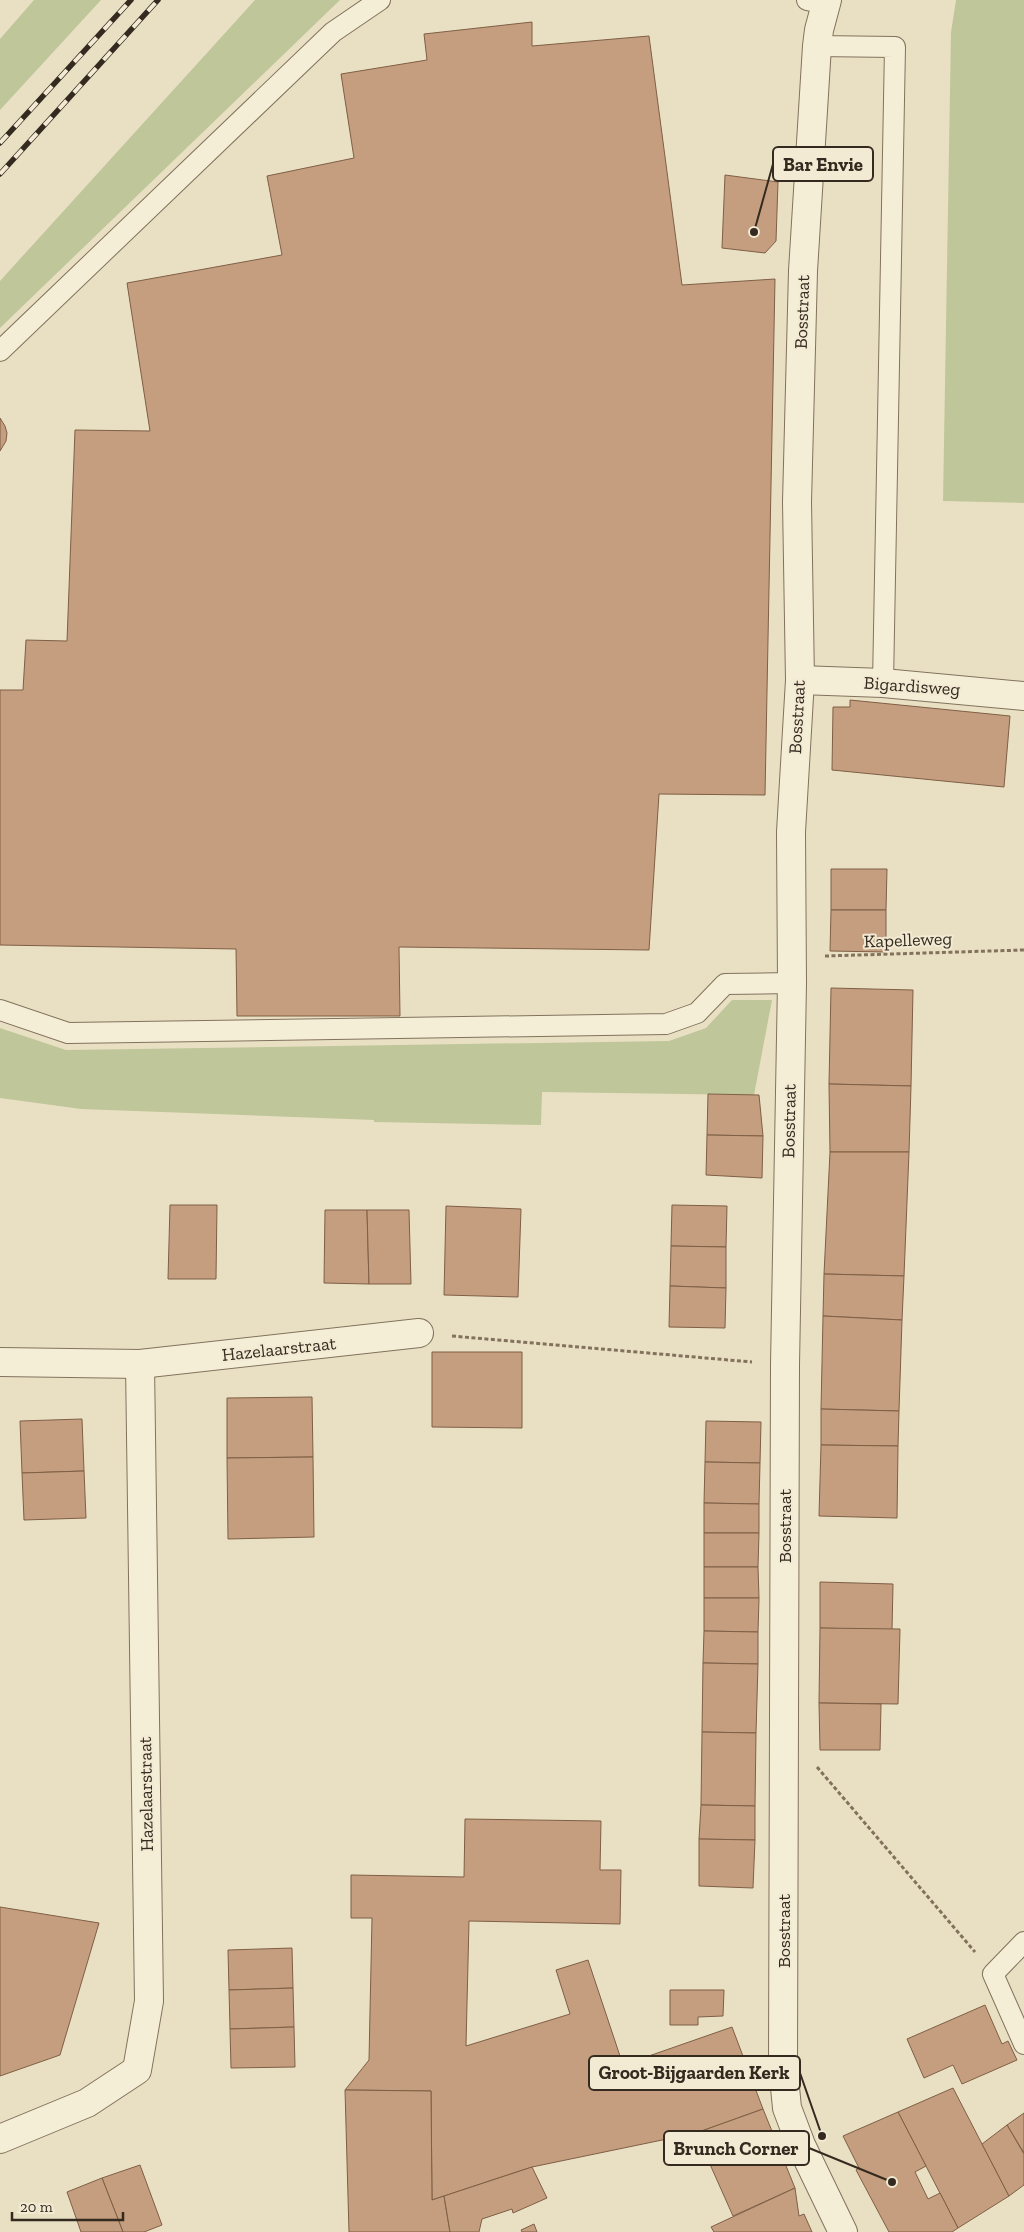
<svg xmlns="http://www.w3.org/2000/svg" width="1024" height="2232" font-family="'Zilla Slab',serif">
<rect width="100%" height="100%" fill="#e9e0c4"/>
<!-- green -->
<g fill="#bfc699">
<path d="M34 0H101L0 110V39Z"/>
<path d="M255 0H340L0 328V281Z"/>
<path d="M956 0H1024V503L943 501 951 32Z"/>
<path d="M732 1000H772L754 1095 542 1092 541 1125 374 1122V1120L81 1109 0 1098V1028L66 1050 669 1041 706 1028Z"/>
</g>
<!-- building -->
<g fill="#c49e7e" stroke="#7f5f45">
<path d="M532 22V46L649 36 682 285 775 279 765 795 659 794 649 950 399 947 400 1016H237L236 949 0 945V690H23L26 640 67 641 75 430 150 431 127 283 282 255 267 176 354 158 341 74 427 60 424 34Z"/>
<path d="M725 175 778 182 776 241 765 253 722 248Z"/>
<path d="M0 418 5 426 7 433 6 441 0 451Z"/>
<path d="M850 700 1010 716 1004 787 832 770 833 707H850Z"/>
<path d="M831 869H887L886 910H831Z"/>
<path d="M831 910H886V952L830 951Z"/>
<path d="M831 988 913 990 911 1086 829 1084Z"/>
<path d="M829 1084 911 1086 909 1152H830Z"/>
<path d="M708 1094 759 1095 763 1136 707 1135Z"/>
<path d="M707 1135 763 1136 762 1178 706 1175Z"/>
<path d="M830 1152H909L904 1276 824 1274Z"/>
<path d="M170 1205H217L216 1279H168Z"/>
<path d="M672 1205 727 1206 726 1247 671 1246Z"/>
<path d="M446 1206 521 1209 518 1297 444 1295Z"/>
<path d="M325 1210H367L369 1284 324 1283Z"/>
<path d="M367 1210H409L411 1284H369Z"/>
<path d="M671 1246 726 1247V1288L670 1286Z"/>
<path d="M824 1274 904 1276 902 1320 823 1316Z"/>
<path d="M670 1286 726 1288 725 1328 669 1327Z"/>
<path d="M823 1316 902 1320 899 1411 821 1409Z"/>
<path d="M432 1352H522V1428L432 1427Z"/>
<path d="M312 1397 313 1457 227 1458V1398Z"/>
<path d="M821 1409 899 1411 898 1446 821 1445Z"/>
<path d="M82 1419 84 1471 22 1473 20 1421Z"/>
<path d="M706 1421 761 1422 760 1463 705 1462Z"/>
<path d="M821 1445 898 1446 897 1518 819 1516Z"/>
<path d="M313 1457 314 1537 228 1539 227 1458Z"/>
<path d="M705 1462 760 1463 759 1504 704 1503Z"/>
<path d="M84 1471 86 1518 24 1520 22 1473Z"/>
<path d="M704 1503 759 1504V1533H704Z"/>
<path d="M704 1533H759L758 1567H704Z"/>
<path d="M704 1567H758L759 1598H704Z"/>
<path d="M820 1582 893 1584 892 1630 820 1628Z"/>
<path d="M704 1598H759L758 1632 704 1631Z"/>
<path d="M820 1628 900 1629 898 1704 819 1703Z"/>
<path d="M704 1631 758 1632V1664L703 1663Z"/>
<path d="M703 1663 758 1664 756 1733 702 1732Z"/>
<path d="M819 1703 881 1704 880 1750H820Z"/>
<path d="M702 1732 756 1733 755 1806 701 1805Z"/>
<path d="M701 1805 755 1806V1840L699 1839Z"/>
<path d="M465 1819 601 1821 600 1870H621L620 1924 469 1921 466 2046 570 2014 556 1970 588 1960 623 2065 732 2027 763 2109 696 2133 532 2167 432 2200 431 2091 345 2090 369 2060 372 1918H351V1875L464 1877Z"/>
<path d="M699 1839 755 1840 753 1888 699 1886Z"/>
<path d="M0 1907 99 1923 60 2055 0 2076Z"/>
<path d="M292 1948 293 1988 229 1990 228 1950Z"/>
<path d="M293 1988 294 2027 230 2029 229 1990Z"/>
<path d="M670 1990H724L723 2016 698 2017V2025H670Z"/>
<path d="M985 2005 1002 2044 1008 2041 1017 2060 962 2084 953 2065 924 2078 907 2039Z"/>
<path d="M294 2027 295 2067 231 2068 230 2029Z"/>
<path d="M953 2088 1009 2196 958 2228 898 2112Z"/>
<path d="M345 2090 431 2091 432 2200 444 2196 450 2232H349Z"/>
<path d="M763 2109 795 2188 733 2216 696 2133Z"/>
<path d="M898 2112 926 2166 915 2172 928 2199 940 2193 958 2228 952 2232H889L856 2170 859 2168 843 2136Z"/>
<path d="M1024 2113V2153L1007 2125Z"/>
<path d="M1007 2125 1024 2154V2185L1009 2196 982 2144Z"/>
<path d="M140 2165 162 2225 144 2232H123L102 2178Z"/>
<path d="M532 2167 547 2198 513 2213 512 2209 482 2219 479 2232H450L444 2196Z"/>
<path d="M102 2178 123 2232H81L67 2192Z"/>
<path d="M795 2188 799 2216 804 2214 812 2232H714L711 2227Z"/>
<path d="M534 2224 537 2232H522L521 2230Z"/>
</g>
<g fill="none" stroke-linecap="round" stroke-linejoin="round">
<!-- service casing -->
<g stroke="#82725d" stroke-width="22">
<g id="service">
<path d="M807 0 826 4"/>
<path d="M817 46 895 47 883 683"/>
<path d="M0 351 333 32 380 0"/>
<path d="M0 1010 68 1033 666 1024 697 1013 725 984 792 983"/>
<path d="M1024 1942 993 1974 1024 2044"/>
</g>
</g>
<!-- minor casing -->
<g stroke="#82725d" stroke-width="30">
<g id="minor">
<path d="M827 0 819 30 817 46 803 271 797 502 800 680 791 832 792 983 785 1365 783 2067 787 2108 801 2145 843 2232"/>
<path d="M800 680 883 683 1024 696"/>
<path d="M0 1362 140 1364 419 1333"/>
<path d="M0 2139 87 2103 137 2070 149 2001 140 1364"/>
</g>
</g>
<!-- path -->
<g stroke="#82725d" stroke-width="3" stroke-dasharray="4 2.5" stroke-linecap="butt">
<path d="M825 956 1024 950"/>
<path d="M452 1336 752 1362"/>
<path d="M817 1767 975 1952"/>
</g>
<!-- service -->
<use href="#service" stroke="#f5eed7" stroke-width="20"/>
<!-- minor -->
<use href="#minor" stroke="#f5eed7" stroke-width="28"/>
<!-- rail casing -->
<g stroke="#342a1f" stroke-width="5.5">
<g id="rail">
<path d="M0 143 131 0"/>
<path d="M0 174 158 0"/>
</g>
</g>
<!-- rail -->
<use href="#rail" stroke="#f2ead3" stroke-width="4" stroke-dasharray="11" stroke-linecap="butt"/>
</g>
<g text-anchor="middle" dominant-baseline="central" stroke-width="4" stroke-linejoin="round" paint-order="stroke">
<!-- street labels -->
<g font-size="18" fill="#342a1f" stroke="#f2ead3">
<text transform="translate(802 312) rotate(-88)">Bosstraat</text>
<text transform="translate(912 686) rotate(4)">Bigardisweg</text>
<text transform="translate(797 717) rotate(-87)">Bosstraat</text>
<text transform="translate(908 940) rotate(-2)">Kapelleweg</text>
<text transform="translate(789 1121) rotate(-89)">Bosstraat</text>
<text transform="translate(279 1349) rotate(-6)">Hazelaarstraat</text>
<text transform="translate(785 1526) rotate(-90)">Bosstraat</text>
<text transform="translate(146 1794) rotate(-91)">Hazelaarstraat</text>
<text transform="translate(784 1931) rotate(-90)">Bosstraat</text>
</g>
</g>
<!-- callouts -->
<path fill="none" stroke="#342a1f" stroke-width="2" d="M754 232L773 164M822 2136L800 2073M892 2182L809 2148"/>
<g fill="#342a1f" stroke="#f2ead3" stroke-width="2">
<circle cx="754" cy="232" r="5"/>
<circle cx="822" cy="2136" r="5"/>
<circle cx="892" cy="2182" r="5"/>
</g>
<g fill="#f2ead3" stroke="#342a1f" stroke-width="2">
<rect x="773" y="147" width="100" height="34" rx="5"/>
<rect x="589" y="2056" width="211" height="34" rx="5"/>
<rect x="664" y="2131" width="145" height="34" rx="5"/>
</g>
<g font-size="19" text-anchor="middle" font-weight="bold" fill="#342a1f">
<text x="823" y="171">Bar Envie</text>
<text x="694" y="2079">Groot-Bijgaarden Kerk</text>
<text x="736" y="2155">Brunch Corner</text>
</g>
<!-- scale -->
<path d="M12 2212v8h111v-8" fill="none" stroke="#342a1f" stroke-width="2.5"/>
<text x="20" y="2212" font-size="15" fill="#342a1f" stroke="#f2ead3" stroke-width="4" paint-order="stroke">20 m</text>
</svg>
